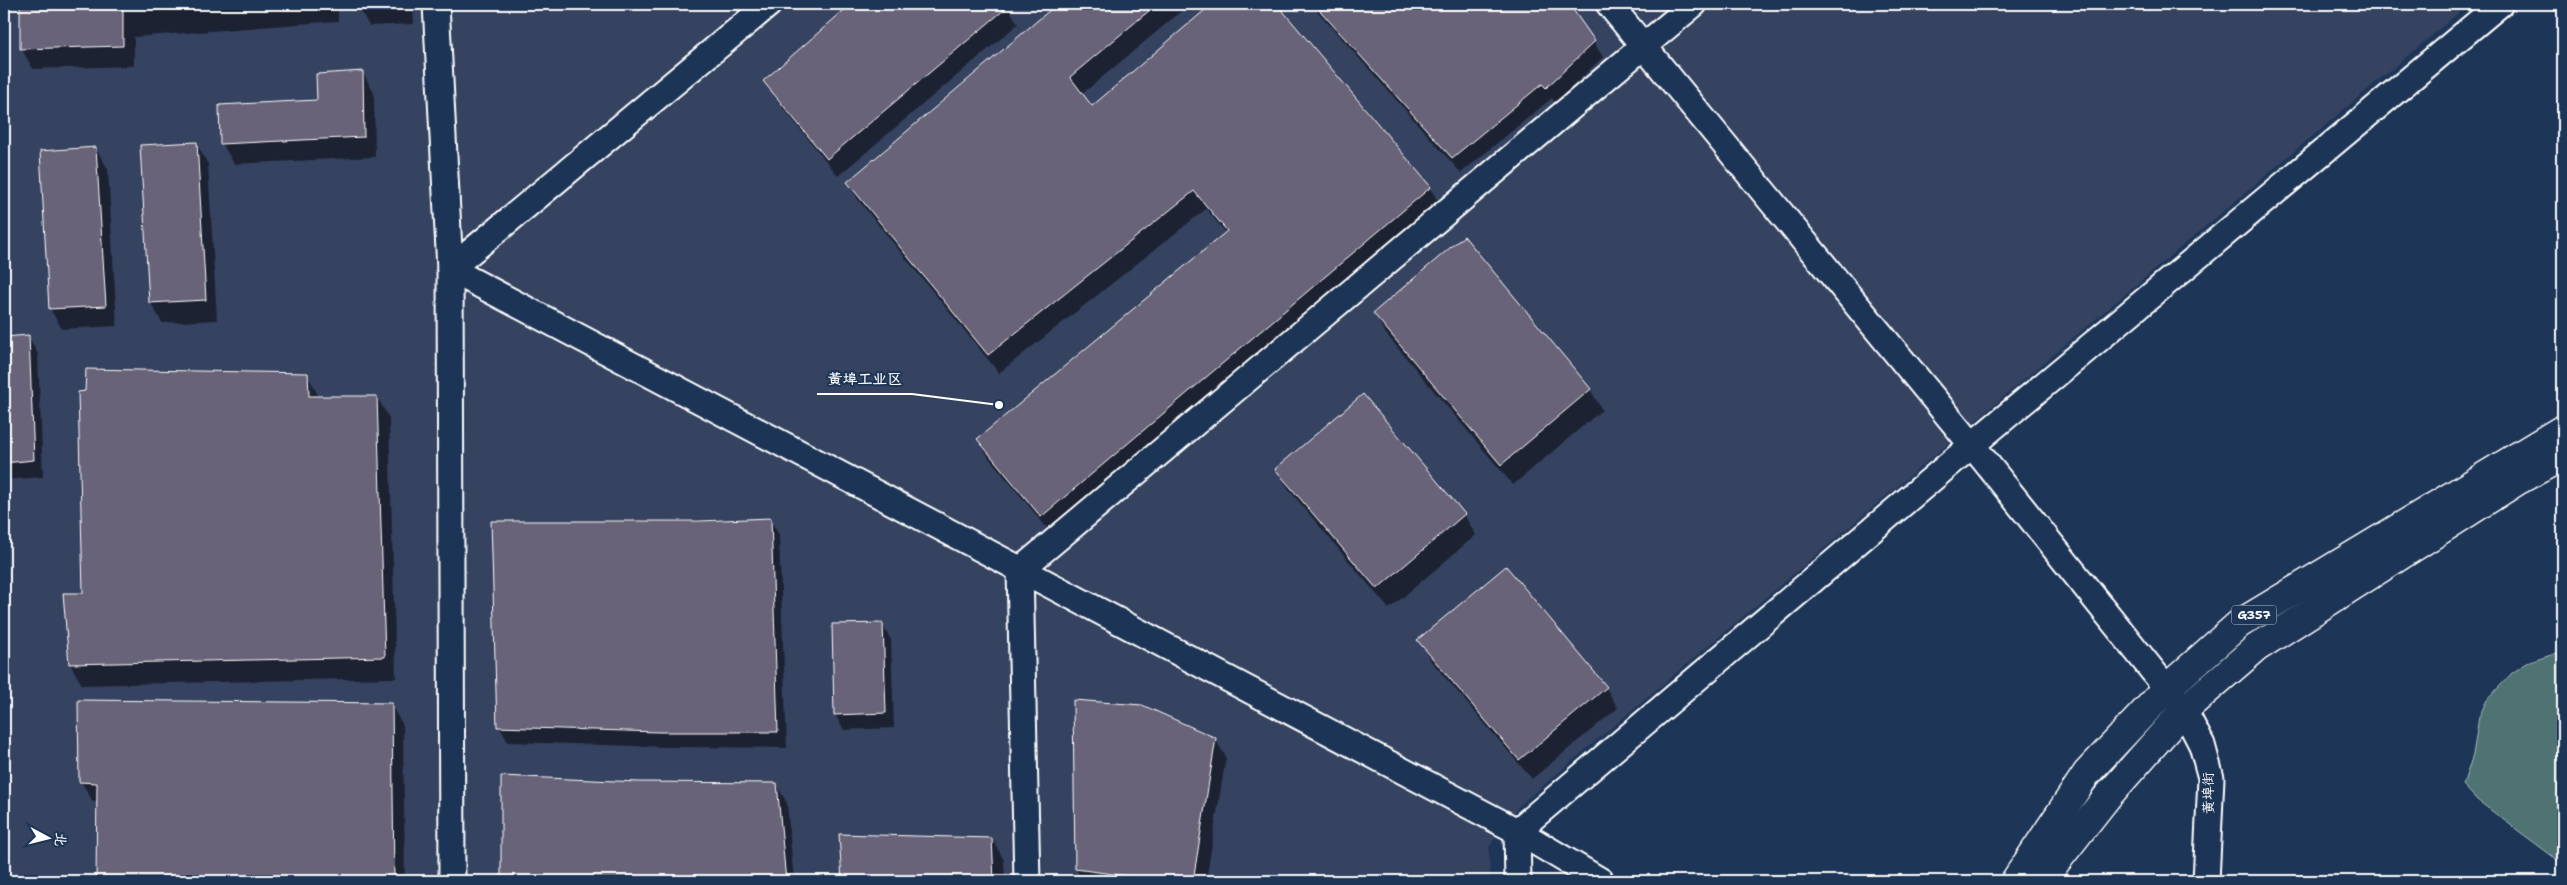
<svg xmlns="http://www.w3.org/2000/svg" width="2567" height="885" font-family="'Shantell Sans','LXGW WenKai TC',sans-serif">
<rect width="100%" height="100%" fill="#1d3557"/>
<filter id="ink" filterUnits="userSpaceOnUse"><feTurbulence type="fractalNoise" baseFrequency=".02" numOctaves="2"/><feDisplacementMap in="SourceGraphic" scale="10" xChannelSelector="R" yChannelSelector="G"/><feConvolveMatrix kernelMatrix="1 2 1 2 8 2 1 2 1" color-interpolation-filters="sRGB"/></filter>
<g filter="url(#ink)">
<!-- built -->
<path fill="#344361" d="M4 4H2469L1519 806 1489 847 1490 881H7L4 856Z"/>
<!-- green -->
<path fill="#507272" stroke="#a8b8b8" d="M2563 651V864L2477 800 2463 785 2473 755 2479 717 2487 700 2512 673 2527 663Z"/>
<!-- shadow -->
<g fill="#0007">
<path d="M21 4H338V21L134 37V66L33 69 21 48Z"/>
<path d="M357 4H413L414 24 369 26Z"/>
<path d="M853 4H1006L1018 24 838 176 776 99 765 81Z"/>
<path d="M1050 4H1190L1082 94 1092 108 1214 4H1275L1430 188 1441 206 1052 534 989 458 978 440 1226 233 1206 209 999 373 859 201 848 182 1051 10Z"/>
<path d="M1311 4H1569L1603 57 1555 103 1552 98 1461 173Z"/>
<path d="M363 73 374 93 375 157 234 164 222 143 318 101Z"/>
<path d="M196 143 208 164 217 320 162 323 151 303 142 146Z"/>
<path d="M96 149 108 169 117 326 62 329 50 309Z"/>
<path d="M4 242 9 338 28 336 38 354 43 477 4 480Z"/>
<path d="M1374 313 1590 389 1602 410 1513 485 1386 334Z"/>
<path d="M307 374 319 397H377L389 418 396 678 82 685 70 664 65 594H84L86 392Z"/>
<path d="M1277 469 1464 515 1476 535 1389 609 1289 490Z"/>
<path d="M770 519 779 535 787 748 667 747 508 742 499 726 492 522Z"/>
<path d="M1506 568 1606 688 1618 708 1532 779 1431 661 1419 640Z"/>
<path d="M882 624 891 640 894 728 844 730 835 715Z"/>
<path d="M391 705 403 725 405 881H98V802H93L81 781Z"/>
<path d="M1215 739 1226 757 1206 881H1083L1076 869Z"/>
<path d="M503 777 638 783 776 784 787 803 794 881H502Z"/>
<path d="M841 836 992 839 1004 860 1005 881H843Z"/>
</g>
<!-- building -->
<g fill="#696479" stroke="#fff">
<path d="M20 4H123V46L20 49Z"/>
<path d="M851 4H1011L827 159 763 81Z"/>
<path d="M1057 4H1157L1070 77 1092 106 1212 4H1277L1431 187 1041 517 977 439 1227 231 1194 191 988 355 847 182Z"/>
<path d="M1314 4H1569L1595 41 1546 88 1542 84 1452 158Z"/>
<path d="M363 71 364 137 220 144 219 105 317 100 316 74Z"/>
<path d="M197 142 206 300 149 303 140 145Z"/>
<path d="M96 147 106 306 49 309 40 151Z"/>
<path d="M1464 236 1591 389 1501 465 1373 313Z"/>
<path d="M29 335 34 460 4 463V337Z"/>
<path d="M86 369 308 373 309 396H377L385 657 69 664 63 593H83L78 392 85 391Z"/>
<path d="M1363 394 1465 514 1377 589 1275 469Z"/>
<path d="M771 518 778 732H658L497 727 491 521H699Z"/>
<path d="M1506 566 1607 687 1519 760 1417 640Z"/>
<path d="M883 623 886 713 834 715 832 624Z"/>
<path d="M78 700 392 703 394 881H96L97 783 79 782Z"/>
<path d="M1073 700 1142 705 1216 738 1193 881H1166L1075 869Z"/>
<path d="M501 776 638 782 777 783 786 881H501Z"/>
<path d="M839 834 992 838 994 881H842Z"/>
</g>
<g fill="none" stroke-linecap="round" stroke-linejoin="round">
<!-- secondary casing -->
<g stroke="#fff" stroke-width="29">
<g id="secondary">
<path d="M436 4 450 269 452 881"/>
<path d="M769 4 450 269 1517 831 1601 881"/>
<path d="M1609 4 1972 445 2184 710 2202 745 2211 778 2206 881"/>
<path d="M1027 881 1020 570 1694 4"/>
<path d="M1518 881 1517 831 1972 445 2500 4"/>
</g>
</g>
<!-- highway casing -->
<g stroke="#fff" stroke-width="31">
<g id="highway">
<path d="M2015 881 2087 773 2167 688 2239 624 2563 429"/>
<path d="M2041 881 2107 797 2184 710 2256 648 2517 481 2563 456"/>
</g>
</g>
<!-- secondary -->
<use href="#secondary" stroke="#1d3557" stroke-width="25"/>
<!-- highway -->
<use href="#highway" stroke="#1d3557" stroke-width="28"/>
</g>
</g>
<g text-anchor="middle" dominant-baseline="central" stroke-width="4" stroke-linejoin="round" paint-order="stroke">
<!-- shield labels -->
<rect fill="#1d3557" stroke="#bbc2cd" stroke-width="1" x="2231.5" y="605.5" width="45" height="19" rx="4"/>
<g font-size="12" font-weight="bold" fill="#fff">
<text x="2254" y="615">G357</text>
</g>
<!-- street labels -->
<g font-size="14" fill="#fff" stroke="#1d3557">
<text transform="translate(2208 793) rotate(-91)">黄埠街</text>
</g>
</g>
<!-- callouts -->
<path fill="none" stroke="#fff" stroke-width="2" d="M999 405L912 394H817"/>
<circle fill="#fff" stroke="#1d3557" stroke-width="2" cx="999" cy="405" r="5"/>
<g font-size="15" text-anchor="middle" font-weight="bold" fill="#fff" stroke="#1d3557" stroke-width="4" stroke-linejoin="round" paint-order="stroke">
<text x="865" y="384">黄埠工业区</text>
</g>
<!-- margin -->
<rect width="2567" height="885" fill="none" stroke="#1d3557" stroke-width="20"/>
<rect x="10" y="10" width="2547" height="865" fill="none" stroke="#fff" stroke-width="2" filter="url(#ink)"/>
<!-- north arrow -->
<g transform="translate(48 838) rotate(97)" stroke="#1d3557" stroke-width="4" paint-order="stroke">
<path d="M0-4L9 19L0 12L-9 19Z" fill="#ffffff"/>
<text y="-8" font-size="14" font-weight="bold" text-anchor="middle" fill="#ffffff">北</text>
</g>
</svg>
